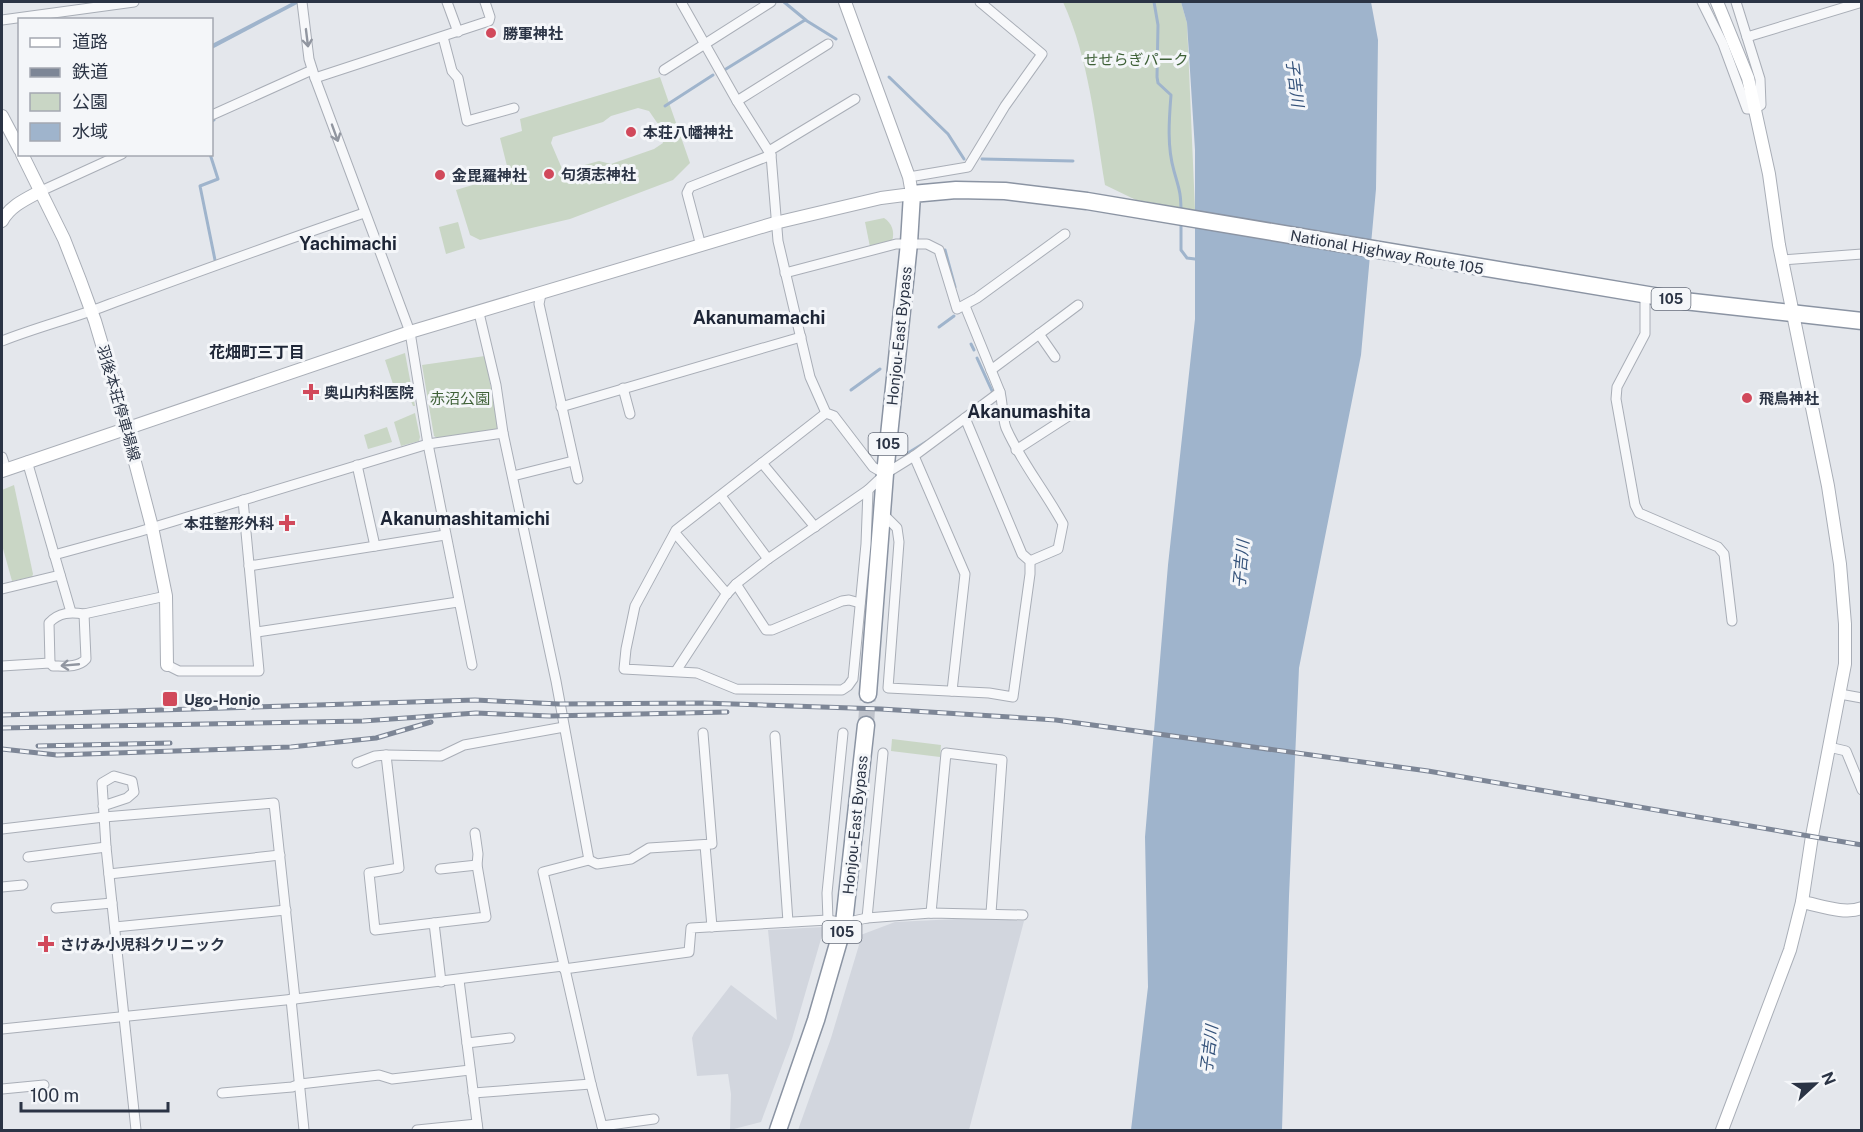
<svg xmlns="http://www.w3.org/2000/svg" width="1863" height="1132" font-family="'Public Sans','Noto Sans JP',sans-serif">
<rect width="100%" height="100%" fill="#e4e7ec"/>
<!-- built -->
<g fill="#d2d6de">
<path d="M978 918 1024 921 969 1130H798L831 1038 859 945 858 936 895 922Z"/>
<path d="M823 927V932L792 1039 761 1122 730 1130 731 1094 728 1074 697 1076 692 1038 694 1033 731 985 777 1020 768 930Z"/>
</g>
<!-- green -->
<g fill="#c9d6c5" fill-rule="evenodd">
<path d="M1063 2H1181L1187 23 1195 210 1136 200 1105 185C1095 124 1089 59 1063 2Z"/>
<path d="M660 77 690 163 673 180 570 219 480 240 470 235 456 190 509 174 500 138 522 131 520 119ZM638 108 649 111 658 124 663 143 654 149 611 164 599 161 563 171 551 143 553 137 603 122 611 116Z"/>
<path d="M884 218C892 223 895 232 892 241L870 247 865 222Z"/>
<path d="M458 222 465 248 446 254 439 227Z"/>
<path d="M405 353 415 406H413L406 389 397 391 394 387 385 360Z"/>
<path d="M485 356 498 427 494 431 440 440 434 436 422 365Z"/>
<path d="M415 413 420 437 419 441 401 446 394 422Z"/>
<path d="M387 427 392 442 368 449 364 435Z"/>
<path d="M14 485 33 574 32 577 12 581 2 545V490Z"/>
<path d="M892 739 941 745 940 757 891 751Z"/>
</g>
<!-- water -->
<g fill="#9fb4cc">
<path d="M293 2 299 3 212 49V44Z"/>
<path d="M1181 2H1371L1378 40 1376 189 1361 355 1299 668 1289 896 1282 1130H1131L1148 987 1145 837 1168 565 1195 319V150L1187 23Z"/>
</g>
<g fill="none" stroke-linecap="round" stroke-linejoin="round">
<!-- stream -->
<g stroke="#9fb4cc" stroke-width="3">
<path d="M784 2 807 21 836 39"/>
<path d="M1154 2 1158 25 1157 77 1158 83 1171 95C1169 120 1167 147 1174 171 1179 189 1181 192 1181 212"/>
<path d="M726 69 805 20"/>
<path d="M889 77 948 134 964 159"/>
<path d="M665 106 713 75"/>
<path d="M212 121 214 120"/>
<path d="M210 154 218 179 200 186 215 260"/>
<path d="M982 159 1073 161"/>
<path d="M1181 222V250L1187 258 1195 259"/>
<path d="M945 250 955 287"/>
<path d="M939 327 954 316"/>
<path d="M971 344 974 350"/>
<path d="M977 358 993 393 991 394"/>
<path d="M851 390 880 369"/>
<path d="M908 453 926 442"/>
</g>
<!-- highway-tunnel -->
<path stroke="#bfc3cb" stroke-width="16" stroke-dasharray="16 8" stroke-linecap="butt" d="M866 725 868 694"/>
<!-- street casing -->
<g stroke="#a9aeb7" stroke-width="11">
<g id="street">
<path d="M302 2 309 59 315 78 410 332 428 444 472 665"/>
<path d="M447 2 458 32"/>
<path d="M681 2 737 101 771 155 778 241 810 377 826 413 834 416 873 467 885 474"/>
<path d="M1702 2 1723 44 1747 109H1755L1761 105 1760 79 1736 2"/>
<path d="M2 20 134 2"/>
<path d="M443 37 452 71 458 78 467 121 514 108"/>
<path d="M1747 37 1862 2"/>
<path d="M664 70 771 2"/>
<path d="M315 78 489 21 490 17 485 2"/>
<path d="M737 101 828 44"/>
<path d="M212 115 312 70"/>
<path d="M769 151 855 99"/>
<path d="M909 177 968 167 1005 106 1042 54 980 2"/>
<path d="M41 191 122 154"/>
<path d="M701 246 687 193 690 187 771 155"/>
<path d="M1782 260 1862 254"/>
<path d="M785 273 896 244H927L939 250 957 309 977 298 1065 234"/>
<path d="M541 294 539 304 578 479"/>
<path d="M1645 295V334L1617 387 1616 399 1635 505 1639 513 1718 547 1724 554 1732 621"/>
<path d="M965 306 1000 392C1003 404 1002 417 1006 428 1021 462 1045 491 1063 524L1058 549 1030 561"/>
<path d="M479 313 496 385 503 433 556 681 589 860"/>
<path d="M1039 334 1055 357"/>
<path d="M2 341C37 327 74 318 110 304 195 273 279 242 364 213"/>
<path d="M991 370 1078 305"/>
<path d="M623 388 630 414"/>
<path d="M561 407 801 337"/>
<path d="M826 413 676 530 635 606 626 649 624 669 697 673 736 689 842 690 848 686 853 679 866 544 868 490"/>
<path d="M1016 450 1078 410"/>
<path d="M914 456 965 574 952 691"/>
<path d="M2 457 6 469"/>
<path d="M27 461 71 612"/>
<path d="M762 463 815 527"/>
<path d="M357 465 375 546"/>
<path d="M513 476 573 461"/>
<path d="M721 496 768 559"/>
<path d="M883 514 897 528 899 542 888 688 989 693 1013 697 1030 574V561L1022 554 965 418"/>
<path d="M675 533 727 594"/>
<path d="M54 555 138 532 428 444 503 433"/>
<path d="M249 566 445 535"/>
<path d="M736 584 766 630H772L842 601 849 600 860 603"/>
<path d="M2 589 60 575"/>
<path d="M257 632 458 602"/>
<path d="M50 663 49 623C59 612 71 612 84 614L166 596"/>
<path d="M167 665 179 671H259L243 500"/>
<path d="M2 666 50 663 53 666C64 666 78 668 86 659L84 614"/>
<path d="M676 671 725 596 736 584 768 559 868 490 885 474 914 456 1000 392"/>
<path d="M1840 694 1862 698"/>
<path d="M775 736 788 922"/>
<path d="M1829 747 1846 751 1862 790"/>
<path d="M386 755 441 756 464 745 564 727"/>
<path d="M357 763 375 756 386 755 399 868 369 873 375 930 434 923 441 982"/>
<path d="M103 806 127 798 134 792 132 781 114 776 102 783 106 847 136 1130"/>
<path d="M2 829 104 817 274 803 295 999"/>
<path d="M705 845 712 927"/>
<path d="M28 857 106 847"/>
<path d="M440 869 477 865"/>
<path d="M109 874 280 855"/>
<path d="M2 887 23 885"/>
<path d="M56 908 112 903"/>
<path d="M931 913 946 753 1002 760 991 913"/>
<path d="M867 918 883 753"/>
<path d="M828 920 827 893 843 733"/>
<path d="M434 923 486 917 477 865 478 854 475 833"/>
<path d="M115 927 286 910"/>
<path d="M564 969 689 952 691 928 828 920 844 923 867 918 931 913 1023 915"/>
<path d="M459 980 478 1130"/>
<path d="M291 999 304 1130"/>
<path d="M2 1029 295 999 563 966"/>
<path d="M467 1043 510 1038"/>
<path d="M2 1089 44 1085"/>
<path d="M222 1093 292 1087 300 1084 379 1075 392 1079 470 1070"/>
<path d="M473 1093 591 1084"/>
<path d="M602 1126 654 1119"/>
<path d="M417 1130 477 1124"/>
<path d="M603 1130 591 1084 543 872 589 860 597 864 631 859 649 848 712 844 703 733"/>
</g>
</g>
<!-- secondary casing -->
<g stroke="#a9aeb7" stroke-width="14">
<g id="secondary">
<path d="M1717 2 1748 78 1769 174 1779 245 1828 486 1840 564 1845 624V664L1812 836 1802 902 1790 950 1722 1130"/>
<path d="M2 116 20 150"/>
<path d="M22 154 64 239 80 280 95 321 120 405 152 527 166 596 167 665"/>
<path d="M2 221C10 206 26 199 41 191"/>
<path d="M2 471 410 332 775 223 881 198 912 194 909 177 845 2"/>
<path d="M1802 902C1819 905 1844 915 1862 908"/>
</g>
</g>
<!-- highway casing -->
<g stroke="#8b94a3" stroke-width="19">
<g id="highway">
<path d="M868 694 885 474 909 243 912 194 956 190 1005 191 1087 201 1684 301 1862 321"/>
<path d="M778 1130 816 1020 844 923 866 725"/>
</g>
</g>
<!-- street -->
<use href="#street" stroke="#f7f8fa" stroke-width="9"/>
<!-- secondary -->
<use href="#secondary" stroke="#fff" stroke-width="12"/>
<!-- highway -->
<use href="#highway" stroke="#fff" stroke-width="16"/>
<!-- rail casing -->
<g stroke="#7d8696" stroke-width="5">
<g id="rail">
<path d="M2 715 475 700 559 704 703 703 881 709 1056 720 1428 771 1862 845"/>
<path d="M2 728 363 721 476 713 550 716 727 712"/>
<path d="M38 746 170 743"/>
<path d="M2 749 57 755 291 747 376 738 431 722"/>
</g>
</g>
<!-- rail -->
<use href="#rail" stroke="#f4f6f9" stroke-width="3" stroke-dasharray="9" stroke-linecap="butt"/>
</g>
<!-- one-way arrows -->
<defs><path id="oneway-shaft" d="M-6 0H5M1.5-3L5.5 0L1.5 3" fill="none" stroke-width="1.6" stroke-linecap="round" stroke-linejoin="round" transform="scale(1.5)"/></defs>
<g stroke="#9196a0">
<use href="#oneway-shaft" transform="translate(307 38) rotate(83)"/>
<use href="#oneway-shaft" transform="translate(335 133) rotate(70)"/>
<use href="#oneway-shaft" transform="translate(70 665) rotate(175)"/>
</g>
<!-- markers -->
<g fill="#d1495b" stroke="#f4f6f9" stroke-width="2">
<circle cx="491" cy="33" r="6"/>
<circle cx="631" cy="132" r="6"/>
<circle cx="549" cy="174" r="6"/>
<circle cx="440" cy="175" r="6"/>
<path d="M308 383h6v6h6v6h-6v6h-6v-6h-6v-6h6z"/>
<circle cx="1747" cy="398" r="6"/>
<path d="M284 514h6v6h6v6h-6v6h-6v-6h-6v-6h6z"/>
<rect x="162" y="691" width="16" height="16" rx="3"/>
<path d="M43 935h6v6h6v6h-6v6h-6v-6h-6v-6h6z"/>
</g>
<g text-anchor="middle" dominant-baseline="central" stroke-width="6" stroke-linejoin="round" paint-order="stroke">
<!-- shield labels -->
<g fill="#f4f6f9" stroke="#676e7b" stroke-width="1.5">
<rect x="1651.5" y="288" width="39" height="22" rx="4.5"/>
<rect x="868.5" y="433" width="39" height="22" rx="4.5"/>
<rect x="822.5" y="921" width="39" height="22" rx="4.5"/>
</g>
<g font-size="14" font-weight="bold" fill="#2b3445">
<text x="1671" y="299">105</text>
<text x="888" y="444">105</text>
<text x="842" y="932">105</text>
</g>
<!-- poi labels -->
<g font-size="15" font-weight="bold" fill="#2b3445" stroke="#f4f6f9" text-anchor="start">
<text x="503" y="33">勝軍神社</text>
<text x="643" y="132">本荘八幡神社</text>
<text x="561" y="174">句須志神社</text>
<text x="452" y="175">金毘羅神社</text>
<text x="324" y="392">奥山内科医院</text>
<text x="1759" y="398">飛鳥神社</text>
<text x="274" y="523" text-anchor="end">本荘整形外科</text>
<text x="184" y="699">Ugo-Honjo</text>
<text x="60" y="944">さけみ小児科クリニック</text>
</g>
<!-- park labels -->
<g font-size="15" fill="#3f6138" stroke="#f4f6f9">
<text x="1136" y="59">せせらぎパーク</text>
<text x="460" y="398">赤沼公園</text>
</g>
<!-- street labels -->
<g font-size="15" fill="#2b3445" stroke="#f4f6f9">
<text transform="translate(1387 252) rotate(10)">National Highway Route 105</text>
<text transform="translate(899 336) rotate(-84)">Honjou-East Bypass</text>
<text transform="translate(119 403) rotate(74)">羽後本荘停車場線</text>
<text transform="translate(855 825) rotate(-84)">Honjou-East Bypass</text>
</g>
<!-- water labels -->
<g font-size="16" font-style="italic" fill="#34527a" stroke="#f4f6f9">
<text transform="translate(1295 83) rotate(83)">子吉川</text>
<text transform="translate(1241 564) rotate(-85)">子吉川</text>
<text transform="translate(1209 1049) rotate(-83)">子吉川</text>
</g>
<!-- neighbourhood labels -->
<g font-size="16" font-weight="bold" fill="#1d2536" stroke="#f4f6f9">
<text x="257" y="352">花畑町三丁目</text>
</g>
<!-- quarter labels -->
<g font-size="18" font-weight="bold" fill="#1d2536" stroke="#f4f6f9">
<text x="348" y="243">Yachimachi</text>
<text x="759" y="317">Akanumamachi</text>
<text x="1029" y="411">Akanumashita</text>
<text x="465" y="518">Akanumashitamichi</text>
</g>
</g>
<!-- border -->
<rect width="1863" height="1132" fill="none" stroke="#2b3445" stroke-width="6"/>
<!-- legend -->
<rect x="18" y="18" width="195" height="138" fill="#f4f6f9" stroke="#a4a8b1" stroke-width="1.5"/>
<rect x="30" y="38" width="30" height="9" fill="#ffffff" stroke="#a4a8b1" stroke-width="1.5"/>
<text x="72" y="48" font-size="18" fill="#2b3445">道路</text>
<rect x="30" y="68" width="30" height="9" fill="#7d8696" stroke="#a4a8b1" stroke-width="1.5"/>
<text x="72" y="78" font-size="18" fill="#2b3445">鉄道</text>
<rect x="30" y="93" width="30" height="18" fill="#c9d6c5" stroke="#a4a8b1" stroke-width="1.5"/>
<text x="72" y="108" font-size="18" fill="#2b3445">公園</text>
<rect x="30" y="123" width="30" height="18" fill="#9fb4cc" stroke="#a4a8b1" stroke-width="1.5"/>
<text x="72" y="138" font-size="18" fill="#2b3445">水域</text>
<!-- north arrow -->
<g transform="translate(1815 1084) rotate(68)" stroke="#f4f6f9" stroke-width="4.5" paint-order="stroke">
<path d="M0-4.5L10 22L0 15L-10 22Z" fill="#2b3445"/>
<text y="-9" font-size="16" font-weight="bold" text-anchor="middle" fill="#2b3445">N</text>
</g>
<!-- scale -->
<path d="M21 1102v9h147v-9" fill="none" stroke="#2b3445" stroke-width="3"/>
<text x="30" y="1102" font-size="18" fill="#2b3445" stroke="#f4f6f9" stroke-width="4.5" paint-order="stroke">100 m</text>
</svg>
